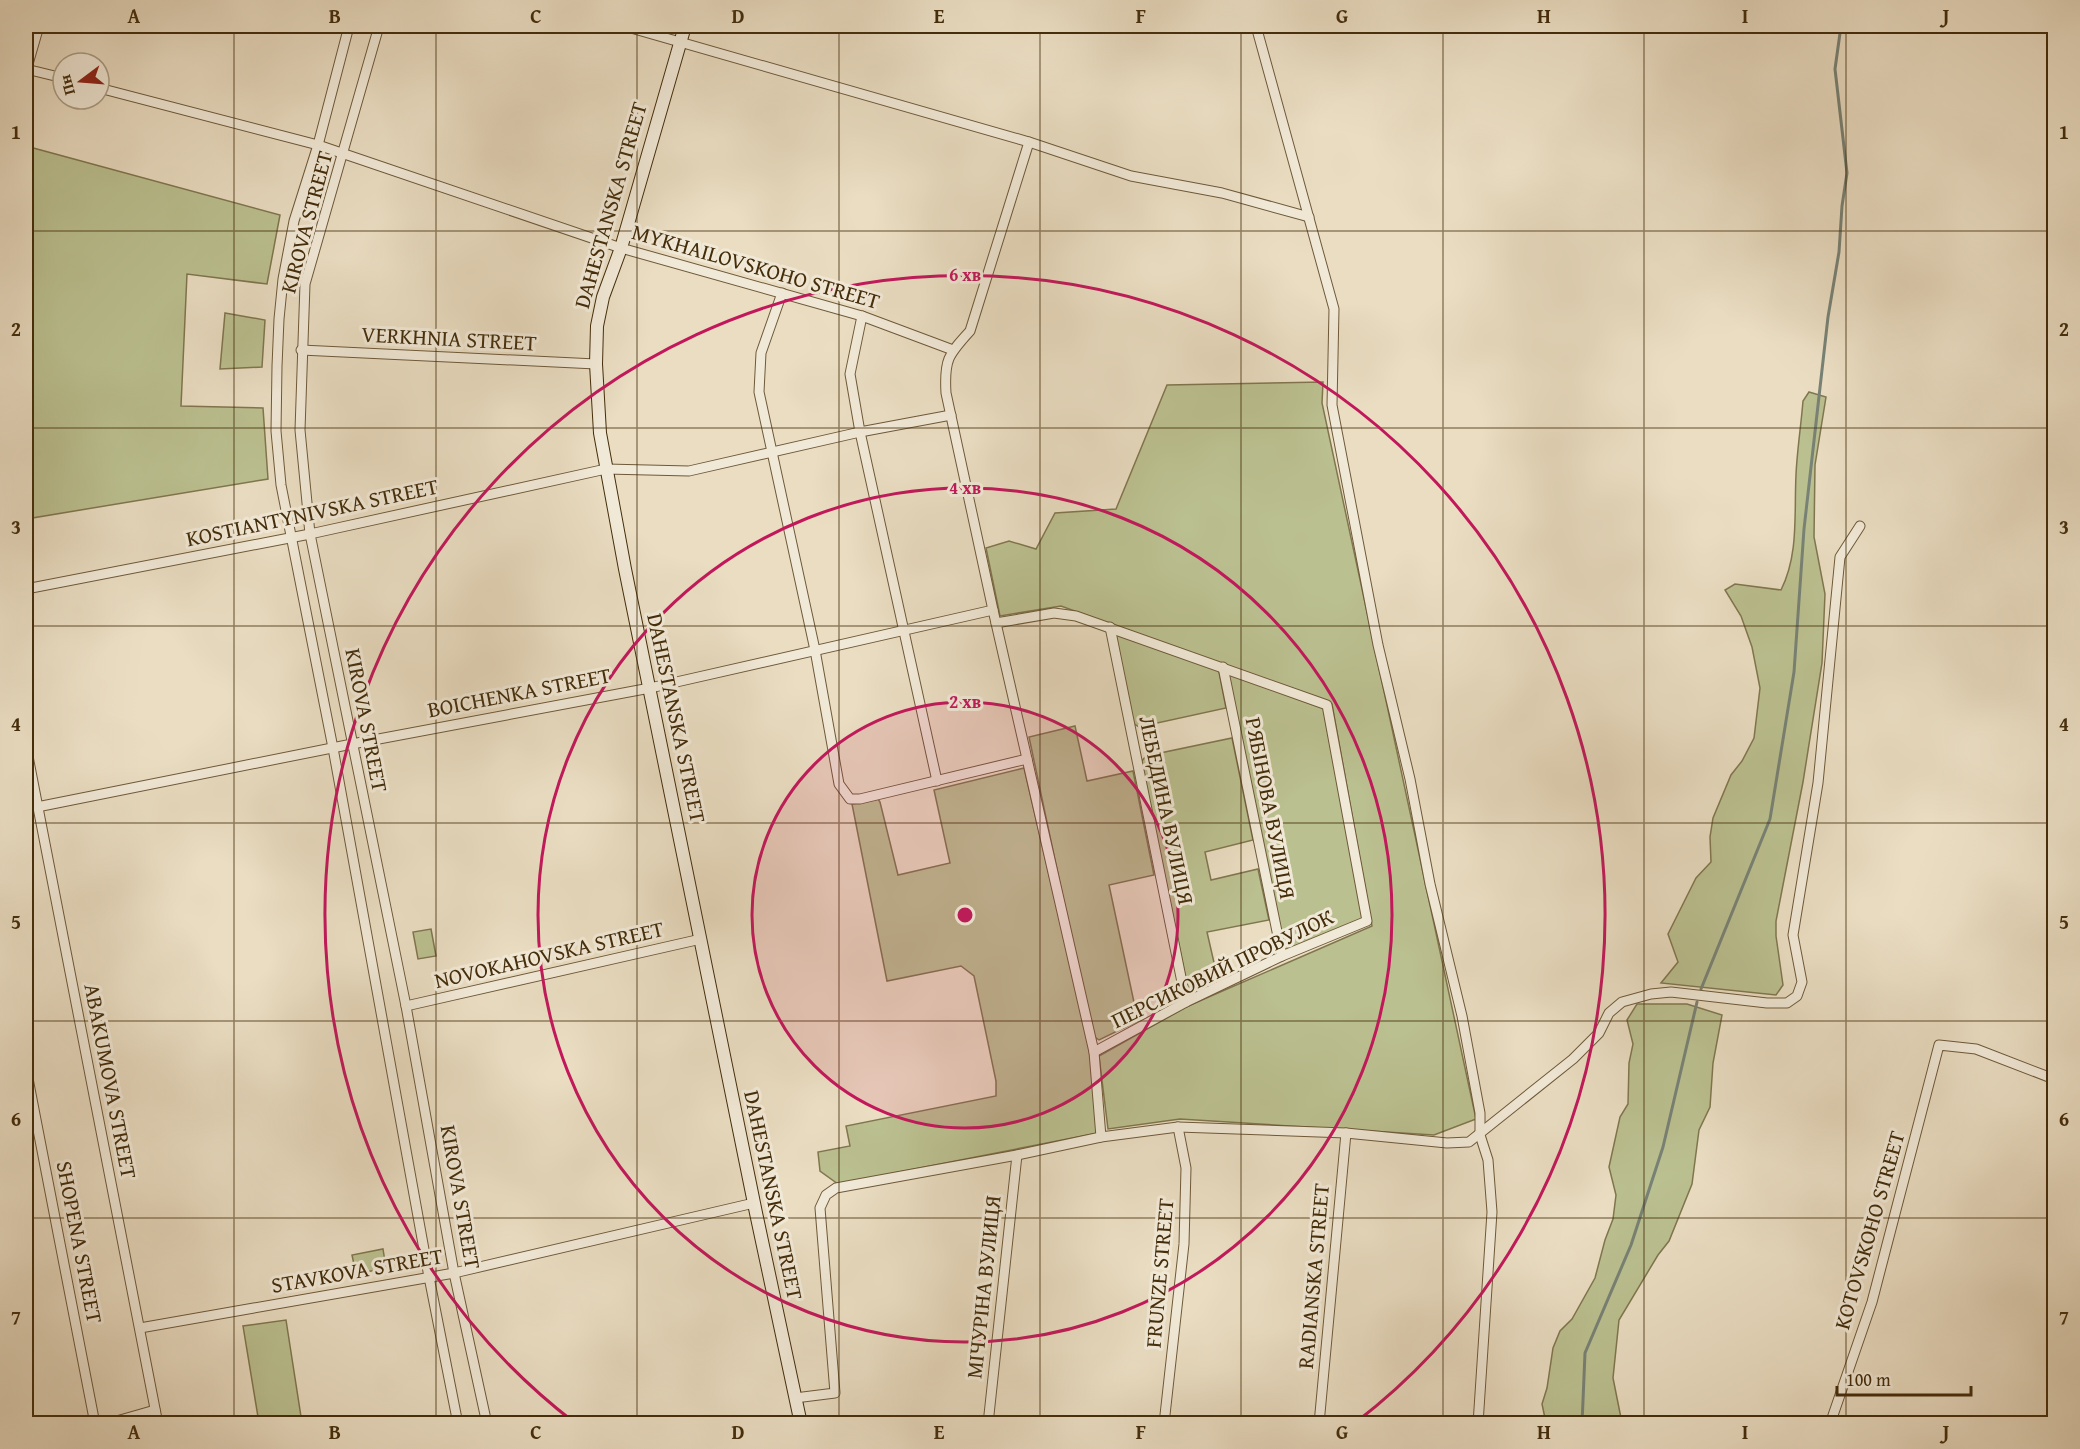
<svg xmlns="http://www.w3.org/2000/svg" width="2080" height="1449" font-family="'Gentium Book Plus',serif">
<rect width="100%" height="100%" fill="#eaddc2"/>
<filter id="stains"><feTurbulence type="fractalNoise" baseFrequency=".00333" numOctaves="4"/><feColorMatrix values="0 0 0 0 .2 0 0 0 0 .09 0 0 0 0 .02 0 0 0 .5 -.17"/></filter>
<radialGradient id="worn" r=".72"><stop offset=".6" stop-color="#630" stop-opacity="0"/><stop offset="1" stop-color="#630" stop-opacity=".3"/></radialGradient>
<!-- green -->
<g fill="#bbc090" stroke="#80764e" stroke-width="1.5">
<path d="M26 146 280 215 267 284 187 274 181 406 263 408 268 479 26 519Z"/>
<path d="M225 313 265 320 262 367 220 369Z"/>
<path d="M1323 382 1322 403 1476 1119 1434 1135 1180 1119 1108 1129 1099 1056 1188 1006 1372 926 1332 704 1061 606 1000 616 986 548 1009 541 1036 549 1055 513 1116 509 1167 385Z"/>
<path d="M1809 392 1826 397 1815 465 1814 537 1825 594 1822 663 1803 782 1776 921V936L1783 985 1776 995 1661 983 1678 962 1668 934 1696 878 1711 862 1710 837 1713 818 1731 775 1742 761 1754 738 1760 688 1752 647 1741 616 1725 590 1735 584 1781 590C1799 554 1794 514 1796 475 1797 451 1801 426 1803 401Z"/>
<path d="M1115 632 1218 667 1226 708 1139 727 1133 723Z"/>
<path d="M1227 671 1323 707 1363 919 1284 951Z"/>
<path d="M1075 726 1087 781 1133 771 1154 875 1109 885 1138 1021 1099 1040 1092 1035 1029 737Z"/>
<path d="M1232 738 1253 840 1205 852 1211 880 1258 869 1269 920 1207 932 1218 980 1189 994 1141 762 1146 756Z"/>
<path d="M1024 768 1090 1049 1098 1133 838 1184 820 1171 818 1152 850 1146 846 1126 996 1096V1081L974 976 961 966 887 981 852 804 878 799 880 802 898 875 950 863 934 790Z"/>
<path d="M431 929 436 956 418 959 413 932Z"/>
<path d="M1637 1004H1687L1722 1015 1713 1063 1710 1107 1699 1130 1692 1184 1669 1241 1658 1255 1619 1320 1613 1378 1622 1423H1546L1542 1404 1547 1388 1553 1348 1560 1331 1572 1319 1595 1278 1605 1240 1613 1219 1616 1195 1609 1167 1620 1117 1628 1104 1629 1063 1633 1044 1627 1020Z"/>
<path d="M383 1249 386 1268 356 1274 352 1255Z"/>
<path d="M286 1320 302 1423H259L243 1326Z"/>
</g>
<g fill="none" stroke-linecap="round" stroke-linejoin="round">
<!-- stream -->
<g stroke="#788275" stroke-width="3">
<path d="M1701 989 1770 819 1794 672 1804 529 1828 317 1839 252 1842 206 1847 173 1835 69 1841 26"/>
<path d="M1582 1424 1585 1353 1631 1245 1663 1147 1697 1002"/>
</g>
<!-- street casing -->
<g stroke="#6e5939" stroke-width="11">
<g id="street">
<path d="M349 26 318 145 294 221 283 279 279 319 277 366 276 431 281 485 333 748 429 1277 458 1424"/>
<path d="M379 26 305 284 300 430 310 534 406 1006 454 1273 487 1424"/>
<path d="M624 26 1029 142 1131 176 1222 193 1309 217"/>
<path d="M1256 26 1334 309 1332 405 1378 645 1410 779 1430 884 1462 1016 1480 1113V1135L1488 1160 1492 1212 1478 1424"/>
<path d="M26 69 63 78"/>
<path d="M26 71 39 26"/>
<path d="M99 88 318 145 621 248 862 316 953 350"/>
<path d="M782 293 761 353 759 392 815 650 839 784 850 799H860L1027 759"/>
<path d="M862 316 850 374 860 432 937 781"/>
<path d="M301 350 596 364"/>
<path d="M26 589 310 534 606 469 689 471 860 432 951 415"/>
<path d="M993 610 946 393C944 360 948 355 970 331L1029 142"/>
<path d="M996 623 1054 613 1076 616 1327 705 1367 921 1282 956 1186 1002 1094 1052"/>
<path d="M1110 627 1186 1002"/>
<path d="M1223 667 1282 956"/>
<path d="M26 746 158 1424"/>
<path d="M37 807 352 744 650 688 993 610 1094 1052 1101 1137"/>
<path d="M406 1006 701 939"/>
<path d="M26 1068 95 1424"/>
<path d="M140 1328 454 1273 754 1203"/>
<path d="M795 1398 835 1393 820 1208 826 1195 836 1188 1017 1155 1101 1137 1178 1127 1346 1133 1447 1143 1469 1142 1573 1059 1599 1033 1609 1013 1622 1002 1651 994 1671 992 1767 1003H1787L1797 996 1802 982 1793 935 1818 783 1840 557 1860 526"/>
<path d="M106 1424 155 1410"/>
<path d="M988 1424 1017 1155"/>
<path d="M1164 1424 1184 1244 1186 1168 1178 1127"/>
<path d="M1319 1424 1346 1133"/>
<path d="M1830 1424 1872 1302 1939 1045 1976 1049 2054 1079"/>
</g>
</g>
<!-- secondary casing -->
<g stroke="#442d0b" stroke-width="14">
<path id="secondary" d="M685 26 621 248 603 297 597 326 596 364 600 433 625 569 756 1213 801 1424"/>
</g>
<!-- street -->
<use href="#street" stroke="#f1e9d7" stroke-width="9"/>
<!-- secondary -->
<use href="#secondary" stroke="#f1e9d7" stroke-width="12"/>
</g>
<!-- grid -->
<path fill="none" stroke="#442d0b" stroke-width="1.5" stroke-opacity="0.55" d="M234 26V1424M436 26V1424M637 26V1424M839 26V1424M1040 26V1424M1241 26V1424M1443 26V1424M1644 26V1424M1846 26V1424M26 231H2054M26 428H2054M26 626H2054M26 823H2054M26 1021H2054M26 1218H2054"/>
<!-- distance rings -->
<circle cx="965" cy="915" r="213" fill="#c2185b" fill-opacity=".12"/>
<g fill="none" stroke="#c2185b" stroke-width="3">
<circle cx="965" cy="915" r="213"/>
<circle cx="965" cy="915" r="427"/>
<path d="M575 1423A640 640 0 1 1 1355 1423"/>
</g>
<g text-anchor="middle" dominant-baseline="central" stroke-width="6" stroke-linejoin="round" paint-order="stroke">
<!-- street labels -->
<g font-size="22" fill="#442d0b" stroke="#f1e9d7">
<text transform="translate(610 205) rotate(-74)">DAHESTANSKA STREET</text>
<text transform="translate(306 222) rotate(-75)">KIROVA STREET</text>
<text transform="translate(756 266) rotate(16)">MYKHAILOVSKOHO STREET</text>
<text transform="translate(449 338) rotate(3)">VERKHNIA STREET</text>
<text transform="translate(312 512) rotate(-12)">KOSTIANTYNIVSKA STREET</text>
<text transform="translate(519 692) rotate(-11)">BOICHENKA STREET</text>
<text transform="translate(677 718) rotate(78)">DAHESTANSKA STREET</text>
<text transform="translate(367 720) rotate(79)">KIROVA STREET</text>
<text transform="translate(1271 808) rotate(79)">РЯБІНОВА ВУЛИЦЯ</text>
<text transform="translate(1167 810) rotate(78)">ЛЕБЕДИНА ВУЛИЦЯ</text>
<text transform="translate(549 954) rotate(-13)">NOVOKAHOVSKA STREET</text>
<text transform="translate(1222 968) rotate(-26)">ПЕРСИКОВИЙ ПРОВУЛОК</text>
<text transform="translate(111 1081) rotate(79)">ABAKUMOVA STREET</text>
<text transform="translate(774 1195) rotate(78)">DAHESTANSKA STREET</text>
<text transform="translate(461 1197) rotate(80)">KIROVA STREET</text>
<text transform="translate(1869 1230) rotate(-74)">KOTOVSKOHO STREET</text>
<text transform="translate(80 1242) rotate(79)">SHOPENA STREET</text>
<text transform="translate(357 1270) rotate(-10)">STAVKOVA STREET</text>
<text transform="translate(1159 1273) rotate(-85)">FRUNZE STREET</text>
<text transform="translate(1313 1276) rotate(-85)">RADIANSKA STREET</text>
<text transform="translate(983 1287) rotate(-84)">МІЧУРІНА ВУЛИЦЯ</text>
</g>
</g>
<circle cx="965" cy="915" r="9" fill="#c2185b" stroke="#f1e9d7" stroke-width="3"/>
<g font-size="18" text-anchor="middle" font-weight="bold" fill="#c2185b" stroke="#f1e9d7" stroke-width="6" stroke-linejoin="round" paint-order="stroke">
<text x="965" y="281">6 хв</text>
<text x="965" y="494">4 хв</text>
<text x="965" y="708">2 хв</text>
</g>
<!-- margin -->
<rect width="2080" height="1449" fill="none" stroke="#eaddc2" stroke-width="66"/>
<!-- north arrow -->
<g transform="translate(81 81) rotate(254)"><circle r="28" fill="#f1e9d7" stroke="#ac9e85" stroke-width="1.5"/>
<path d="M0-4.5L10 22L0 15L-10 22Z" fill="#8f2418"/>
<text y="-9" font-size="16" font-weight="bold" text-anchor="middle" fill="#442d0b">Пн</text>
</g>
<!-- scale -->
<path d="M1837 1386v9h134v-9" fill="none" stroke="#442d0b" stroke-width="3"/>
<text x="1846" y="1386" font-size="18" fill="#442d0b" stroke="#f1e9d7" stroke-width="4.5" paint-order="stroke">100 m</text>
<rect x="33" y="33" width="2014" height="1383" fill="none" stroke="#442d0b" stroke-width="2"/>
<g font-size="20" text-anchor="middle" font-weight="bold" fill="#442d0b">
<text x="134" y="23">A</text>
<text x="335" y="23">B</text>
<text x="536" y="23">C</text>
<text x="738" y="23">D</text>
<text x="939" y="23">E</text>
<text x="1141" y="23">F</text>
<text x="1342" y="23">G</text>
<text x="1544" y="23">H</text>
<text x="1745" y="23">I</text>
<text x="1946" y="23">J</text>
<text x="16" y="139">1</text>
<text x="2064" y="139">1</text>
<text x="16" y="336">2</text>
<text x="2064" y="336">2</text>
<text x="16" y="534">3</text>
<text x="2064" y="534">3</text>
<text x="16" y="731">4</text>
<text x="2064" y="731">4</text>
<text x="16" y="929">5</text>
<text x="2064" y="929">5</text>
<text x="16" y="1126">6</text>
<text x="2064" y="1126">6</text>
<text x="16" y="1324">7</text>
<text x="2064" y="1324">7</text>
<text x="134" y="1439">A</text>
<text x="335" y="1439">B</text>
<text x="536" y="1439">C</text>
<text x="738" y="1439">D</text>
<text x="939" y="1439">E</text>
<text x="1141" y="1439">F</text>
<text x="1342" y="1439">G</text>
<text x="1544" y="1439">H</text>
<text x="1745" y="1439">I</text>
<text x="1946" y="1439">J</text>
</g>
<rect width="100%" height="100%" filter="url(#stains)"/>
<rect width="100%" height="100%" fill="url(#worn)"/>
</svg>
